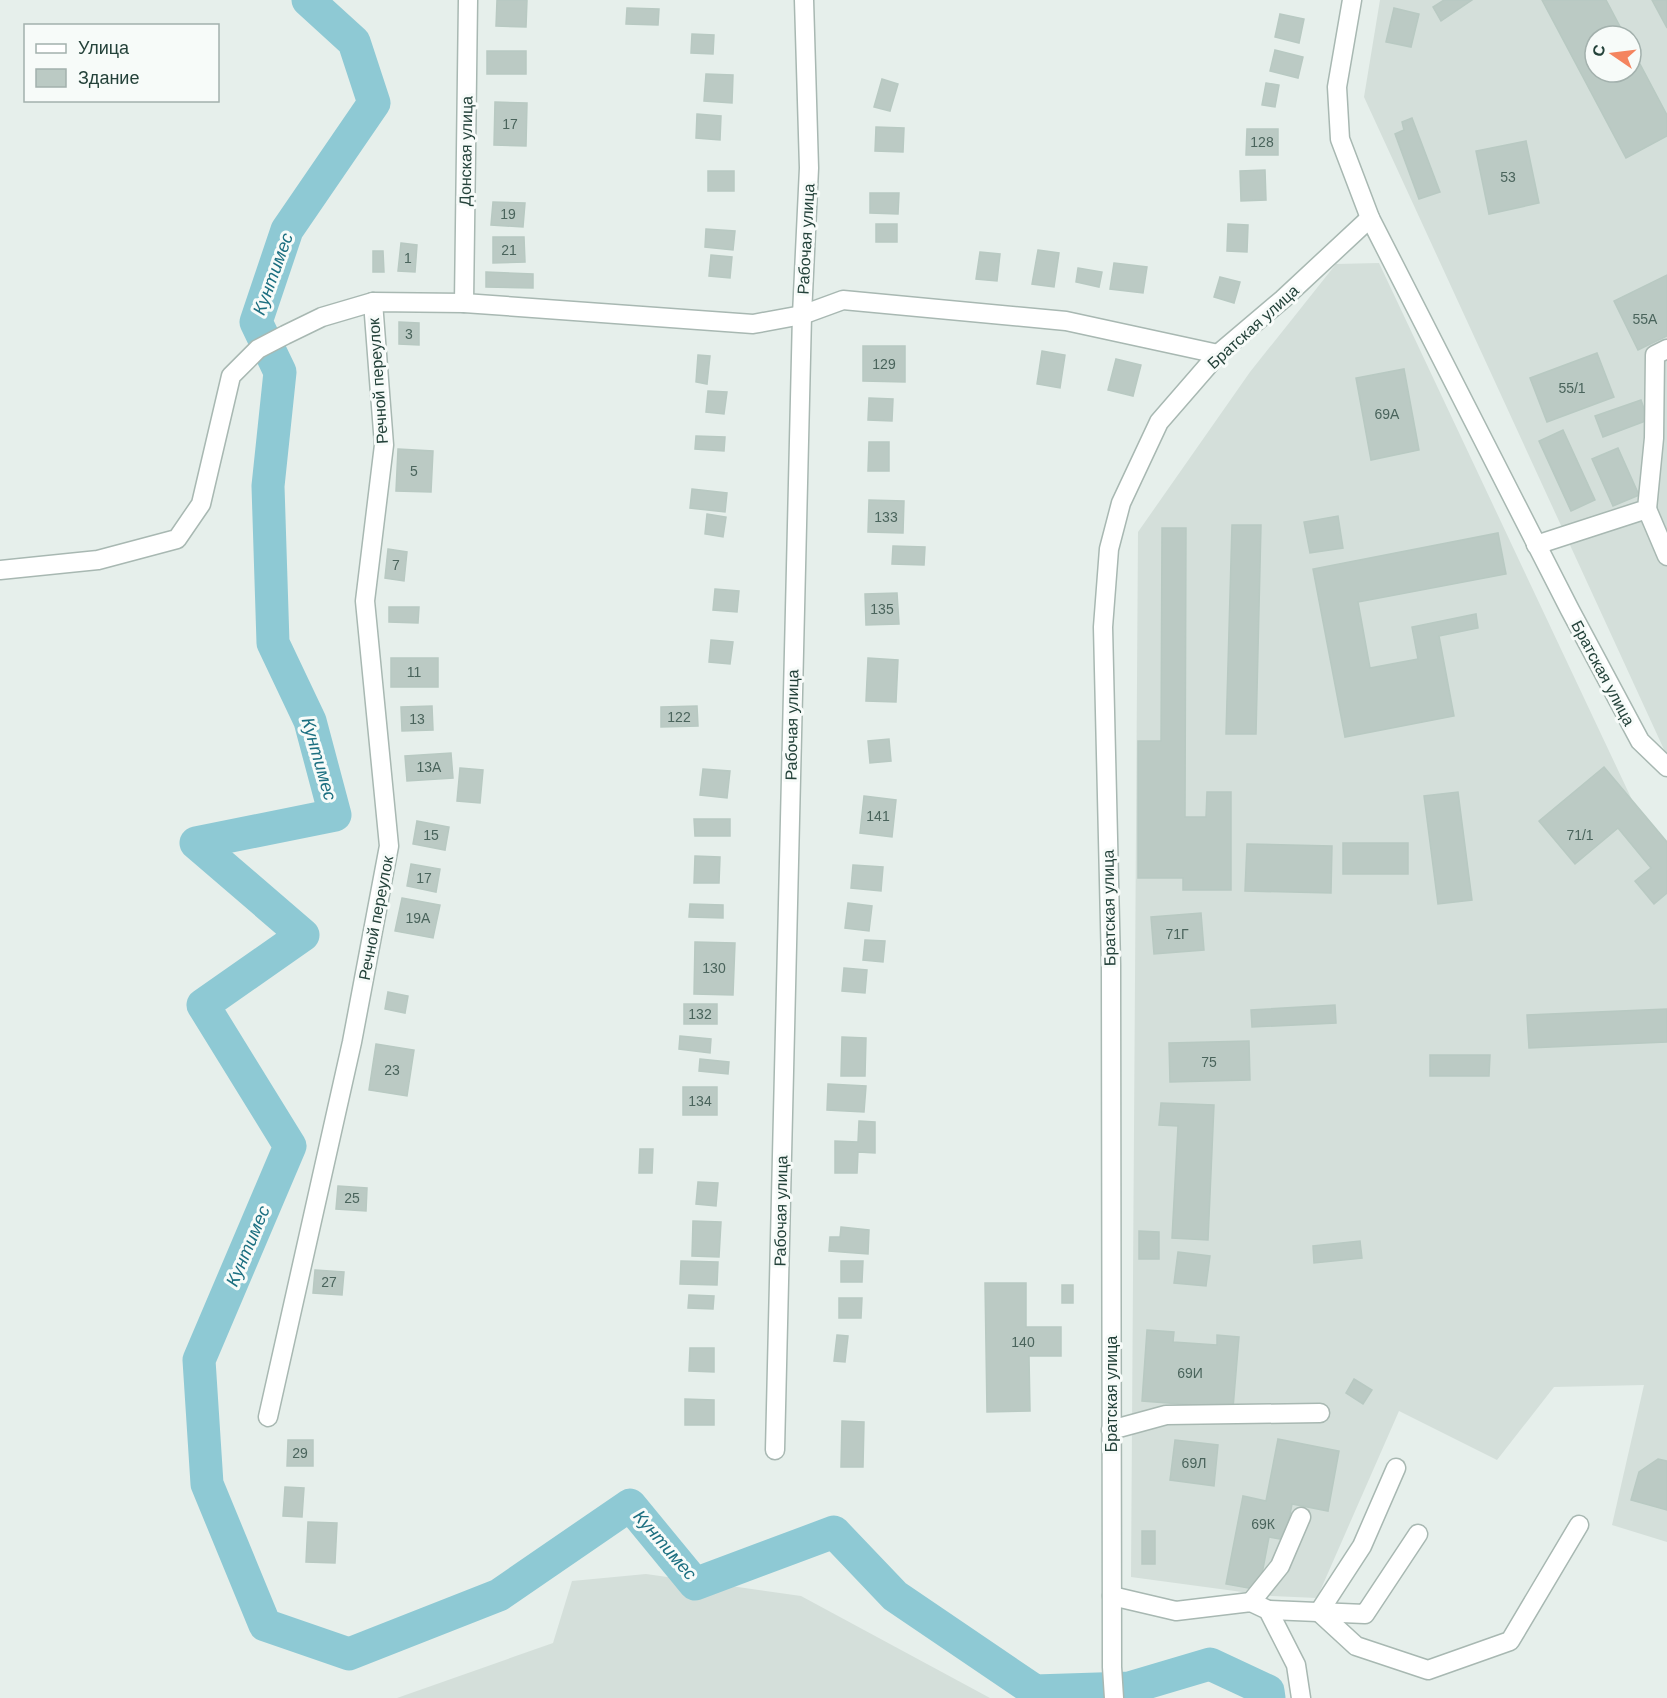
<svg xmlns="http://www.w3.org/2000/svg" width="1667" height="1698" font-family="Helvetica,sans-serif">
<rect width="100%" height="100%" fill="#e6efeb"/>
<!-- built -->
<g fill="#d4dfda" fill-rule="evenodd">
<path d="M1380 0H1667V756L1364 97ZM1595 36H1631V72H1595Z"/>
<path d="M1379 263 1642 821 1667 847V1542L1612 1525 1644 1385 1554 1387 1497 1460 1399 1411 1317 1598 1272 1596 1131 1577 1138 532 1250 372 1336 264Z"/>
<path d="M646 1574 801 1596 990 1698H397L553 1643 572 1581Z"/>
</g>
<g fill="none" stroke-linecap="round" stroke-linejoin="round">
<!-- river -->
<path stroke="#8ec9d4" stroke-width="33" d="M308 0 354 42 374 103 287 230 256 322 280 372 268 486 273 643 310 721 335 815 196 843 303 935 203 1005 290 1146 199 1360 207 1484 265 1625 349 1654 499 1595 630 1505 695 1584 834 1532 895 1596 1035 1691 1129 1688 1210 1664 1268 1691 1269 1698"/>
</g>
<!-- building -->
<g fill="#bbcac4" stroke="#b8c9c2" stroke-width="1.5">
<path d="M497 0H527L526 27 496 26Z"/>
<path d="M1444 0H1472L1441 21 1433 7Z"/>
<path d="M1542 0H1606L1625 36H1595V72H1631V47L1667 115V136L1626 158Z"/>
<path d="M1652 0H1667V28Z"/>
<path d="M627 8 659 9 658 25 626 24Z"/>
<path d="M1394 8 1419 14 1411 47 1386 42Z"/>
<path d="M1280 14 1304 19 1299 43 1275 37Z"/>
<path d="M692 34 714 35 713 54 691 53Z"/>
<path d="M1275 50 1303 57 1298 78 1270 71Z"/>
<rect x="487" y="51" width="39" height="23"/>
<path d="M706 74 733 75 732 103 704 101Z"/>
<path d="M882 79 898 84 890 111 874 107Z"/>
<path d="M1266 83 1279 85 1275 107 1262 105Z"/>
<path d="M495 102 527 103 526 146 494 145Z"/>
<path d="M697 114 721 116 720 140 696 138Z"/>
<path d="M1412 118 1440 192 1419 199 1395 134 1404 130 1402 122Z"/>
<path d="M876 127 904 128 903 152 875 151Z"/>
<path d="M1247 129H1278V155H1246Z"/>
<path d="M1526 141 1539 203 1489 214 1476 151Z"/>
<path d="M1265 170 1266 200 1241 201 1240 171Z"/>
<rect x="708" y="171" width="26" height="20"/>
<path d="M870 193H899L898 214 870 213Z"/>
<path d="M493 202 525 203 523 227 491 225Z"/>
<rect x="876" y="224" width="21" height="18"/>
<path d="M1228 224 1248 225 1247 252 1227 251Z"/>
<path d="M706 229 735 231 733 250 705 247Z"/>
<path d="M493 237H524L525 262 493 263Z"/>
<path d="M401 243 417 245 415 272 398 271Z"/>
<path d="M1038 250 1059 253 1054 287 1032 284Z"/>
<path d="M373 251H383L384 272H373Z"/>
<path d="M980 252 1000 254 997 281 976 279Z"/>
<path d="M711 255 732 257 730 278 709 276Z"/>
<path d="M1114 263 1147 267 1143 293 1110 289Z"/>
<path d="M1078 268 1102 272 1099 287 1076 282Z"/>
<path d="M486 272 533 274V288L486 287Z"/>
<path d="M1667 275V336L1638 350 1614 301Z"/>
<path d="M1220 277 1240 282 1234 303 1214 297Z"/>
<path d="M399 322 419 323V345L399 344Z"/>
<path d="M863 346H905V382L863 381Z"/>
<path d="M1042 351 1065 355 1060 388 1037 384Z"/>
<path d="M1597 353 1614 397 1547 422 1530 378Z"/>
<path d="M698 355 710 356 707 384 696 382Z"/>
<path d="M1116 359 1141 365 1133 396 1108 390Z"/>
<path d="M1404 369 1419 450 1371 460 1356 378Z"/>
<path d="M708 391 727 392 724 414 706 412Z"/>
<path d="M869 398 893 399 892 421 868 420Z"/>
<path d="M1641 400 1648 420 1603 437 1595 416Z"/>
<path d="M1563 430 1595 500 1571 511 1539 441Z"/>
<path d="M696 436 725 437 724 451 695 449Z"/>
<path d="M869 442H889V471H868Z"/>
<path d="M1618 448 1639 495 1613 506 1592 459Z"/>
<path d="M398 449 433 451 431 492 396 491Z"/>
<path d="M692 489 727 493 725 512 690 508Z"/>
<path d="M869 500 904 501 903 533 868 532Z"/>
<path d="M707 514 726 517 723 537 705 534Z"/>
<path d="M1338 516 1343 548 1310 553 1304 522Z"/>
<path d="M1232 525H1261L1256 734H1226Z"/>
<path d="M1162 528H1186L1185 817H1206L1207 792H1231V890H1183V878H1138V741H1161Z"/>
<path d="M1498 533 1506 574 1358 602 1370 668 1418 659 1412 627 1476 614 1478 628 1439 636 1454 716 1345 737 1313 569Z"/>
<path d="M893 546 925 547 924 565 892 564Z"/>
<path d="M388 549 407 552 404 581 385 578Z"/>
<path d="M715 589 739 591 737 612 713 610Z"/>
<path d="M897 593 899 624 866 625 865 594Z"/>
<path d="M389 607H419L418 623 389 622Z"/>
<path d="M711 640 733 642 730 664 709 662Z"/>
<rect x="391" y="658" width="47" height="29"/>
<path d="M868 658 898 660 896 702 866 701Z"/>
<path d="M432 706 433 730 402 731 401 707Z"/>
<path d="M697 706 698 726 661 727V707Z"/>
<path d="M889 739 891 761 870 763 868 741Z"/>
<path d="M451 753 453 778 407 781 405 756Z"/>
<path d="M1604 767 1667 842V893L1654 904 1635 881 1651 868 1618 828 1575 864 1539 821Z"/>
<path d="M460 768 483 770 480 803 457 801Z"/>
<path d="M703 769 730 771 727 798 700 795Z"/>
<path d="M1458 792 1472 900 1438 904 1424 796Z"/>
<path d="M864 796 896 800 892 837 860 833Z"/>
<path d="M694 819H730V836H695Z"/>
<path d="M417 821 449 827 445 850 413 844Z"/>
<rect x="1343" y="843" width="65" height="31"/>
<path d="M1247 844 1332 846 1331 893 1245 891Z"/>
<path d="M695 856 720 857 719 883H694Z"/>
<path d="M411 864 440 869 436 892 407 886Z"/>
<path d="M853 865 883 867 881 891 851 888Z"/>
<path d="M402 898 440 905 433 938 395 931Z"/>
<path d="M848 903 872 906 869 931 845 928Z"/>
<path d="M690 904 723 905V918L689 917Z"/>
<path d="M1201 913 1204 950 1154 954 1151 917Z"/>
<path d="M865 940 885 941 883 962 863 960Z"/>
<path d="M695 942 735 943 733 995 694 994Z"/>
<path d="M844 968 867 970 865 993 842 991Z"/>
<path d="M388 992 408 996 405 1013 385 1009Z"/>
<rect x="684" y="1004" width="33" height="20"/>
<path d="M1335 1005 1336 1023 1252 1027 1251 1010Z"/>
<path d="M1667 1009V1042L1529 1048 1527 1015Z"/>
<path d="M680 1036 711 1039 710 1053 679 1049Z"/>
<path d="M842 1037 866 1038 865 1076H841Z"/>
<path d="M1249 1041 1250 1080 1170 1082 1169 1043Z"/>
<path d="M376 1044 414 1050 407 1096 369 1090Z"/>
<path d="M1430 1055H1490L1489 1076H1430Z"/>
<path d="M700 1059 729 1062 728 1074 699 1071Z"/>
<path d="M828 1084 866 1086 864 1112 827 1110Z"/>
<rect x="683" y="1087" width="34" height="28"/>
<path d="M1161 1103 1214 1105 1208 1240 1172 1238 1178 1126 1159 1125Z"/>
<path d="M859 1121 875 1122V1153L858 1152 857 1173H835V1141L858 1142Z"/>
<path d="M640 1149H653L652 1173H639Z"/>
<path d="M698 1182 718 1183 716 1206 696 1204Z"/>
<path d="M338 1186 367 1188 366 1211 336 1209Z"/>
<path d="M693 1221 721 1222 719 1257 692 1256Z"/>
<path d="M841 1227 869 1230 868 1254 829 1251 830 1237H840Z"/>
<path d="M1139 1231 1159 1232V1259H1139Z"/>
<path d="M1360 1241 1362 1258 1314 1263 1313 1246Z"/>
<path d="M1178 1252 1210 1256 1206 1286 1174 1283Z"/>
<path d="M681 1261 718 1262 717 1285 680 1284Z"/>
<path d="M841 1261H863L862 1282H841Z"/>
<path d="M315 1270 344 1272 342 1295 313 1293Z"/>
<path d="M985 1283H1026V1327H1061V1356H1029L1030 1411 987 1412Z"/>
<rect x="1062" y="1285" width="11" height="18"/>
<path d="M689 1295 714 1296 713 1309 688 1308Z"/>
<path d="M839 1298H862L861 1318H839Z"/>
<path d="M1147 1330 1174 1332 1173 1342 1217 1345V1335L1239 1337 1233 1408 1142 1401Z"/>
<path d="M837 1335 848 1336 845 1362 834 1361Z"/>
<path d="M690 1348H714V1372L689 1371Z"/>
<path d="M1354 1379 1372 1390 1363 1404 1346 1393Z"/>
<path d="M685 1399 714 1400V1425H685Z"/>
<path d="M842 1421 864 1422 863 1467H841Z"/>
<path d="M1278 1439 1339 1451 1328 1511 1292 1504 1285 1540 1269 1537 1259 1590 1226 1584 1243 1496 1266 1501Z"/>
<path d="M288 1440H313V1466H287Z"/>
<path d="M1175 1440 1218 1445 1214 1486 1170 1480Z"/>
<path d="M1658 1459 1667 1461V1510L1631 1500 1639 1472Z"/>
<path d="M285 1487 304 1488 302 1517 283 1516Z"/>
<path d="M308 1522 337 1523 335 1563 306 1562Z"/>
<rect x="1142" y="1531" width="13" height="33"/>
</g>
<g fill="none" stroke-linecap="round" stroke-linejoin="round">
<!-- minor casing -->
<g stroke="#a8b8b2" stroke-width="21">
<g id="minor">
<path d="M1352 0 1337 87 1340 139 1370 218 1570 610 1640 741 1667 767"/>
<path d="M464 303 468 0"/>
<path d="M1647 509 1667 556"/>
<path d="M1536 545 1647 509 1654 438 1655 355 1667 349"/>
<path d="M0 570 98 560 177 539 201 504 231 376 258 349 285 335 322 317 373 302 464 303 753 324 802 315 843 300 1066 321 1218 354"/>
<path d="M268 1417 352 1042 389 846 365 601 384 445 373 302"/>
<path d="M1111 1430 1166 1415 1320 1413"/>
<path d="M775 1450 802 315 809 168 804 0"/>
<path d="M1396 1468 1362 1546 1319 1612 1356 1646 1428 1670 1510 1641 1579 1525"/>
<path d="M1112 1596 1176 1611 1251 1602 1268 1610 1296 1665 1301 1698"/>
<path d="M1251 1602 1280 1566 1301 1517"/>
<path d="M1268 1610 1365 1614 1418 1534"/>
<path d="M1114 1698 1112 1667 1111 965 1103 627 1109 549 1121 503 1159 422 1218 354 1283 299 1370 218"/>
</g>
</g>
<!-- minor -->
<use href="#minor" stroke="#fff" stroke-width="18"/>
</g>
<g text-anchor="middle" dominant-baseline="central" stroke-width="6" stroke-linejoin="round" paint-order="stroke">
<!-- number labels -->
<g font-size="14" fill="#4a645c">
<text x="510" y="124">17</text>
<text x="1262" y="142">128</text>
<text x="1508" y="177">53</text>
<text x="508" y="214">19</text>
<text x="509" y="250">21</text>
<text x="408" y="258">1</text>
<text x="1645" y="319">55А</text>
<text x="409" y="334">3</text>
<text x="884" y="364">129</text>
<text x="1572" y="388">55/1</text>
<text x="1387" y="414">69А</text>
<text x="414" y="471">5</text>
<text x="886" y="517">133</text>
<text x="396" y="565">7</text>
<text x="882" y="609">135</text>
<text x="414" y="672">11</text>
<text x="679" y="717">122</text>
<text x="417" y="719">13</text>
<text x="429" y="767">13А</text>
<text x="878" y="816">141</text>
<text x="431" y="835">15</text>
<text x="1580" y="835">71/1</text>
<text x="424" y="878">17</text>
<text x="418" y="918">19А</text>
<text x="1177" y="934">71Г</text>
<text x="714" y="968">130</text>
<text x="700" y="1014">132</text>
<text x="1209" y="1062">75</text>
<text x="392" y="1070">23</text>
<text x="700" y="1101">134</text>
<text x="352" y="1198">25</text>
<text x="329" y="1282">27</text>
<text x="1023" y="1342">140</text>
<text x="1190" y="1373">69И</text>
<text x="300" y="1453">29</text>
<text x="1194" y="1463">69Л</text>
<text x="1263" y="1524">69К</text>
</g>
<!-- street labels -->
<g font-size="16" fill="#24423a" stroke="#f7fbf9">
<text transform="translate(466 151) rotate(-89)">Донская улица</text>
<text transform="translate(806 239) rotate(-87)">Рабочая улица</text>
<text transform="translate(1253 327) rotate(-42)">Братская улица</text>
<text transform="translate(378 381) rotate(-94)">Речной переулок</text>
<text transform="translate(1603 673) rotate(62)">Братская улица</text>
<text transform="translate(792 725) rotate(-89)">Рабочая улица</text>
<text transform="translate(1109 908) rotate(-91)">Братская улица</text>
<text transform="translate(376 918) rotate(-79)">Речной переулок</text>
<text transform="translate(781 1211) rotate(-89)">Рабочая улица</text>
<text transform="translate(1111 1394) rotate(-90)">Братская улица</text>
</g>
<!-- water labels -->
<g font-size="18" font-style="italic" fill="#1c6f80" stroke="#f7fbf9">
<text transform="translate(273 274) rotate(-70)">Кунтимес</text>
<text transform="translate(319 759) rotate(74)">Кунтимес</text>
<text transform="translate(248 1246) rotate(-67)">Кунтимес</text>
<text transform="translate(665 1545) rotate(49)">Кунтимес</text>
</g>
</g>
<!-- legend -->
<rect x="24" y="24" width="195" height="78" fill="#f7fbf9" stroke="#a3b1ad" stroke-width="1.5"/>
<rect x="36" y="44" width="30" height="9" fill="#ffffff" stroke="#a3b1ad" stroke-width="1.5"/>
<text x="78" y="54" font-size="18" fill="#24423a">Улица</text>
<rect x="36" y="69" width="30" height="18" fill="#bbcac4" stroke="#a3b1ad" stroke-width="1.5"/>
<text x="78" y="84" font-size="18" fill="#24423a">Здание</text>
<!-- north arrow -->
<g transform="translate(1613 54) rotate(284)"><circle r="28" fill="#f7fbf9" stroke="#a3b1ad" stroke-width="1.5"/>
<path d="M0-4.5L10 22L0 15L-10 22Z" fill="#f4845f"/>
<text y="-9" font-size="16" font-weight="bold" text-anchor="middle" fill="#24423a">С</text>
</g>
</svg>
